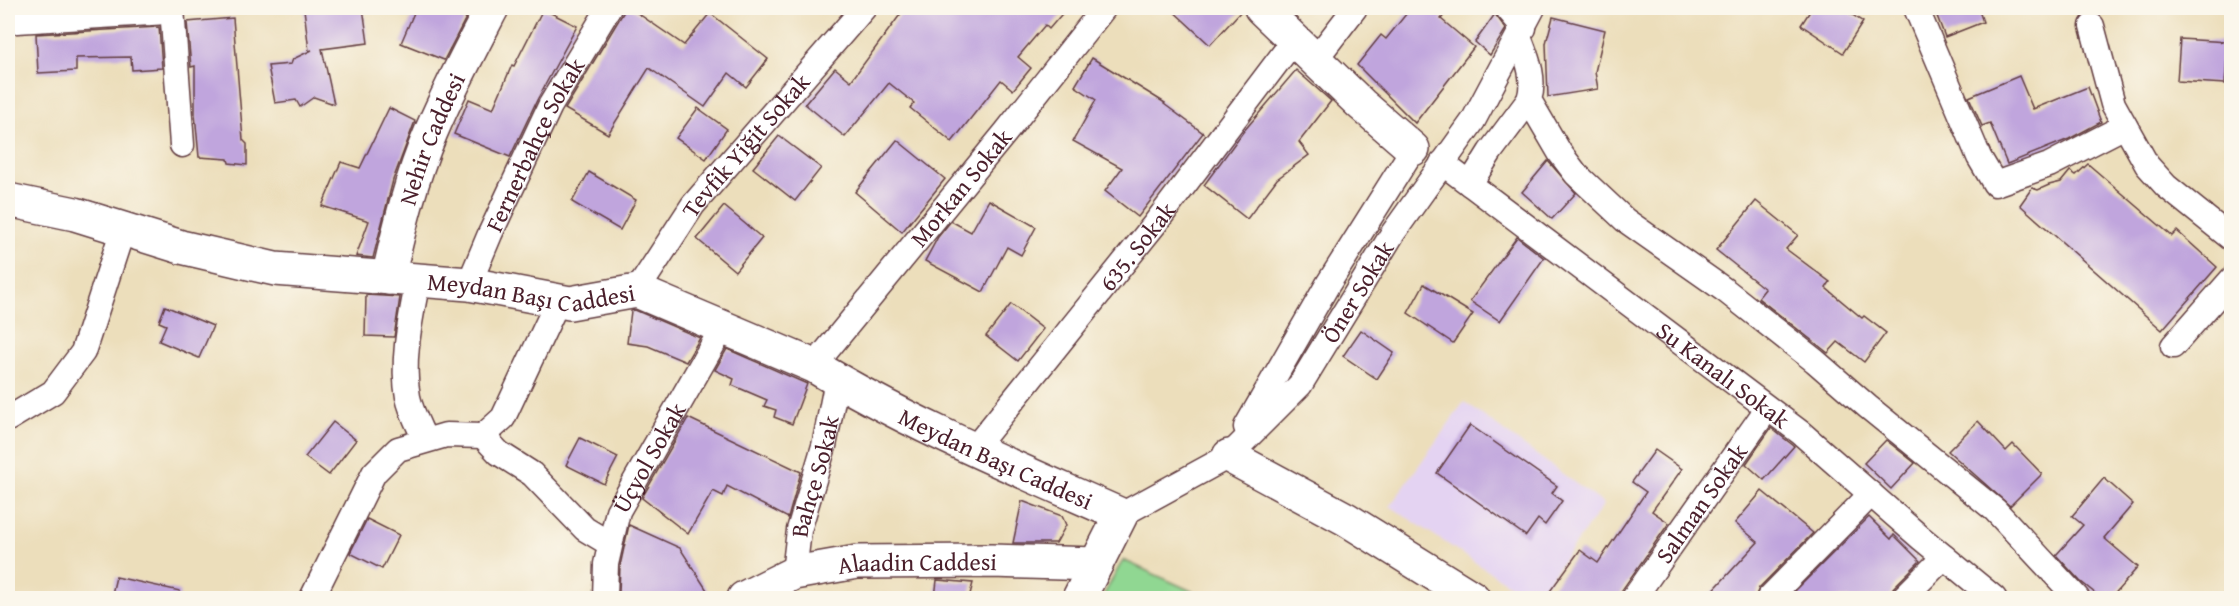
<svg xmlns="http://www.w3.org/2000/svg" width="2239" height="606" font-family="'Gentium Book Plus',serif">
<rect width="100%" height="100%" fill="#fbf7ec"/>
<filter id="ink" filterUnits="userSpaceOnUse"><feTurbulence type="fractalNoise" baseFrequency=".0167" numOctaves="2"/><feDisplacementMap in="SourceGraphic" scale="12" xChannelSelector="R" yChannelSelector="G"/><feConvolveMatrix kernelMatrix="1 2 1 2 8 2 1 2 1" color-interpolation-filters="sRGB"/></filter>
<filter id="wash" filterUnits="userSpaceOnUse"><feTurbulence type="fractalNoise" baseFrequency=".008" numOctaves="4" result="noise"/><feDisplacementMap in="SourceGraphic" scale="24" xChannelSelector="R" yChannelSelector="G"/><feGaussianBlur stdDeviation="1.35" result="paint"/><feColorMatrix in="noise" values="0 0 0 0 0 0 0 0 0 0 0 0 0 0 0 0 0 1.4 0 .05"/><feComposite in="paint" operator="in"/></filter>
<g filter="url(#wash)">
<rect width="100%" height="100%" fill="#ecdebb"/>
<!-- built -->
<path fill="#e4d3f2" d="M1464 402 1604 504 1536 598H1529L1390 506Z"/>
<!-- green -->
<path fill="#90d792" stroke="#6d7b5e" stroke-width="1.5" d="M1123 560 1207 598H1102Z"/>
<g id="blocks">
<!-- building -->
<g fill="#c0a5dd">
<path d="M313 8H363L368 43 322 49 334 104 314 97 300 107 296 100 275 103 268 66 291 64 293 59 312 50 309 51 304 9Z"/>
<path d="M416 8H471L444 60 401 43Z"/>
<path d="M626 8H630L684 45 710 13 768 59 746 87 729 73 705 107 649 68 608 134 565 109Z"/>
<path d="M905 8H1067L1049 29 1045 25 1018 57 1031 68 1013 90 1001 80 952 142 910 108 914 103 889 83 845 137 805 104 835 68 851 81Z"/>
<path d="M1170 8H1243V9L1210 45Z"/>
<path d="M1411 8H1450L1441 19 1474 47 1415 123 1357 65 1381 35 1386 39Z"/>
<path d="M1812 8H1842L1863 22 1843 53 1801 25Z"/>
<path d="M1934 8H1978L1983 22 1945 37Z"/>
<path d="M543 9 577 26 537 100 510 157 454 134 469 99 493 109 512 65 514 66Z"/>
<path d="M1495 14 1506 29 1490 55 1475 42Z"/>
<path d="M1553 17 1605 30 1595 72 1598 89 1548 97 1546 43Z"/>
<path d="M233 18 243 140 247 144V165L229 163 228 159 199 157 195 114V66L191 67 187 22Z"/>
<path d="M159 27 162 68 132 70 131 57 76 58V71L38 73 36 34Z"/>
<path d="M2180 39 2228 42 2225 84 2177 81Z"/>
<path d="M1092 58 1165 103 1164 104 1203 133 1138 217 1105 191 1122 168 1073 141 1096 100 1075 86Z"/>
<path d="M1296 70 1331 101 1299 142 1309 155 1277 179 1247 219 1204 185 1243 132Z"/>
<path d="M2019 76 2033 109 2088 87 2101 122 2069 139 2007 164 1990 123 1982 126 1969 97Z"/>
<path d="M389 108 415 121 393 180 373 258 356 256 369 221 322 206 341 162 360 168Z"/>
<path d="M698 108 727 129 706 159 676 138Z"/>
<path d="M779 136 821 168 795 201 753 168Z"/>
<path d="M897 140 945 179 902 232 855 192Z"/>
<path d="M1548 161 1576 193 1552 219 1522 192Z"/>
<path d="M2088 164 2172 236 2177 231 2217 267 2162 330 2020 205 2032 188 2038 190 2049 185 2061 182 2070 171 2076 175Z"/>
<path d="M589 172 636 200 620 230 572 202Z"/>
<path d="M989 200 1036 227 1021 255 1007 247 983 292 925 261 938 237 951 221 971 232Z"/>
<path d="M1756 201 1798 235 1786 249 1830 282 1826 288 1862 318 1864 316 1886 333 1864 362 1838 342 1828 353 1758 298 1765 289 1716 250Z"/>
<path d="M724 206 762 238 735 271 697 239Z"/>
<path d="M1517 237 1544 258 1500 321 1470 301Z"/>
<path d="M1424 284 1473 314 1453 343 1408 313Z"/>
<path d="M366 295 400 297 394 337 365 336Z"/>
<path d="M1011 304 1043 329 1018 361 986 336Z"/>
<path d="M165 306 213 326 199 358 159 341 166 325 159 322Z"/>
<path d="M635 310 700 338 686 362 648 346 627 343 631 311Z"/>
<path d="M1361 330 1394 353 1377 379 1343 356Z"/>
<path d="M727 349 807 384 792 424 774 417 776 410 764 406 767 400 732 385 734 379 715 370Z"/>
<path d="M688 418 801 472 788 518 727 486 723 496 713 491 688 534 642 498Z"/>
<path d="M1978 421 2006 451 2013 444 2042 474 2010 506 1948 451Z"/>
<path d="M333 422 356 440 329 475 305 457Z"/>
<path d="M1470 425 1557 486 1552 493 1562 501 1545 525 1538 519 1526 536 1437 473Z"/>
<path d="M1771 428 1794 446 1764 480 1746 464Z"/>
<path d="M580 438 618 457 604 484 566 465Z"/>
<path d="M1886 440 1915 463 1891 489 1864 463Z"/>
<path d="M1655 450 1682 469 1652 511 1669 523 1622 590 1620 598H1545L1580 550 1598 563 1646 492 1632 482Z"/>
<path d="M2104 478 2133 504 2104 538 2138 567 2111 598H2101L2080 581 2056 555 2083 525 2072 516Z"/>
<path d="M1762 491 1813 533 1759 588 1755 598H1706L1758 542 1735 523Z"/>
<path d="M1022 501 1062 516 1066 525 1056 543H1013Z"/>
<path d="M1869 517 1891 539 1894 535 1920 561 1893 588 1889 598H1788Z"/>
<path d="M367 519 399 535 382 569 350 553Z"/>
<path d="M629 525 680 548 712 598H622L619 593 620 566Z"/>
<path d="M116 577 180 591 179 598H111Z"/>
<path d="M937 580 973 583 969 598H935Z"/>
</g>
</g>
</g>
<g filter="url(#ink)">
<use href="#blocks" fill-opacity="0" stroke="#623c41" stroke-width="1.5"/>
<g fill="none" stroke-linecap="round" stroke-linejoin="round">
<!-- street casing -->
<g stroke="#623c41" stroke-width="27">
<g id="street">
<path d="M172 8 182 145"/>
<path d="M1507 8 1524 28"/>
<path d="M1916 8 1979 157 1995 184 2049 165 2125 126"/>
<path d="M2092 26 2113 104 2147 165 2166 186 2232 239"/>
<path d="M1519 37C1527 58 1536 78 1529 100L1560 153 1576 174 1625 220 1726 291 1815 361 1868 407 1995 510 2077 598"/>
<path d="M1315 60 1355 8"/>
<path id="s1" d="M1442 163 1801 433 1921 538 1994 598"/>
<path d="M1470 184 1490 152 1529 100"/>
<path d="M418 280C411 317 401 359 408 397 411 412 419 426 425 440"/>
<path id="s2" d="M469 284 490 234 550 106 609 8"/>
<path id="s3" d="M637 291 693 205 864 8"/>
<path d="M2173 346 2232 279"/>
<path id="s4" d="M814 366 1006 132 1104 8"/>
<path d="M8 419 53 392 83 352 123 229"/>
<path d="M1246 427 1328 284 1413 149"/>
<path d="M483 436 499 453 532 474 585 529 610 544"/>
<path id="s5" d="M974 449 1154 225 1294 40"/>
<path id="s6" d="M1121 515 1229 456 1300 385 1393 233 1473 121 1533 8"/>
<path id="s7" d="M794 573 799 530 824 446 837 380"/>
<path d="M312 598 374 473 398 449 446 435 483 436 503 418 558 301"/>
<path id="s8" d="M605 598 606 564 618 511 723 327"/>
<path id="s9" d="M1634 598 1767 409"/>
<path d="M1769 598 1871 494"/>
<path d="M1903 598 1944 557"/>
</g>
</g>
<!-- secondary casing -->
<g stroke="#623c41" stroke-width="36">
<g id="secondary">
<path d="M1261 8 1361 104 1413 149"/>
<path d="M8 17 159 8"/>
<path id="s10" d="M8 200 75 214 181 247 275 269 469 284 570 303 637 291 814 366C911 425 1018 469 1121 515L1079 598"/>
<path id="s11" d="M388 278C399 229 411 178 431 132 449 89 471 48 492 8"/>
<path d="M1229 456 1346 519 1473 598"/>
<path id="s12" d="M744 598 794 573 857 562 991 561 1096 564"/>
</g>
</g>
<!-- street -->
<use href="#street" stroke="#fff" stroke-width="24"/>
<!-- secondary -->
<use href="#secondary" stroke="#fff" stroke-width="33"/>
</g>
</g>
<g text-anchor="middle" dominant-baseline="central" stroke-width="6" stroke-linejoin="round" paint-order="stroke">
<!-- street labels -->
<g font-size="24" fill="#4a1f2b" stroke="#fbf7ec">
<text stroke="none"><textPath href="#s11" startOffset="146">Nehir Caddesi</textPath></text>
<text stroke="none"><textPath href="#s2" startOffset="154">Fernerbahçe Sokak</textPath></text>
<text stroke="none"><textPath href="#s3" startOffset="182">Tevfik Yiğit Sokak</textPath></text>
<text stroke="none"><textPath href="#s4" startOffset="231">Morkan Sokak</textPath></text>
<text stroke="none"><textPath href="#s5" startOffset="260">635. Sokak</textPath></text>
<text stroke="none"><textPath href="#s10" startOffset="534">Meydan Başı Caddesi</textPath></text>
<text stroke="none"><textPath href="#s6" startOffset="333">Öner Sokak</textPath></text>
<text stroke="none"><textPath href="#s1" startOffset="352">Su Kanalı Sokak</textPath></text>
<text stroke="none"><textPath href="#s10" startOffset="1038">Meydan Başı Caddesi</textPath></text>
<text stroke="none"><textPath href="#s8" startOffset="150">Üçyol Sokak</textPath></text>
<text stroke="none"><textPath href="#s7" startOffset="99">Bahçe Sokak</textPath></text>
<text stroke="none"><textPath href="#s9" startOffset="116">Salman Sokak</textPath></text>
<text stroke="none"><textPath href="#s12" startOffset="180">Alaadin Caddesi</textPath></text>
</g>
</g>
<!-- margin -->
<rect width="2239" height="606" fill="none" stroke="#fbf7ec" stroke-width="30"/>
</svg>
